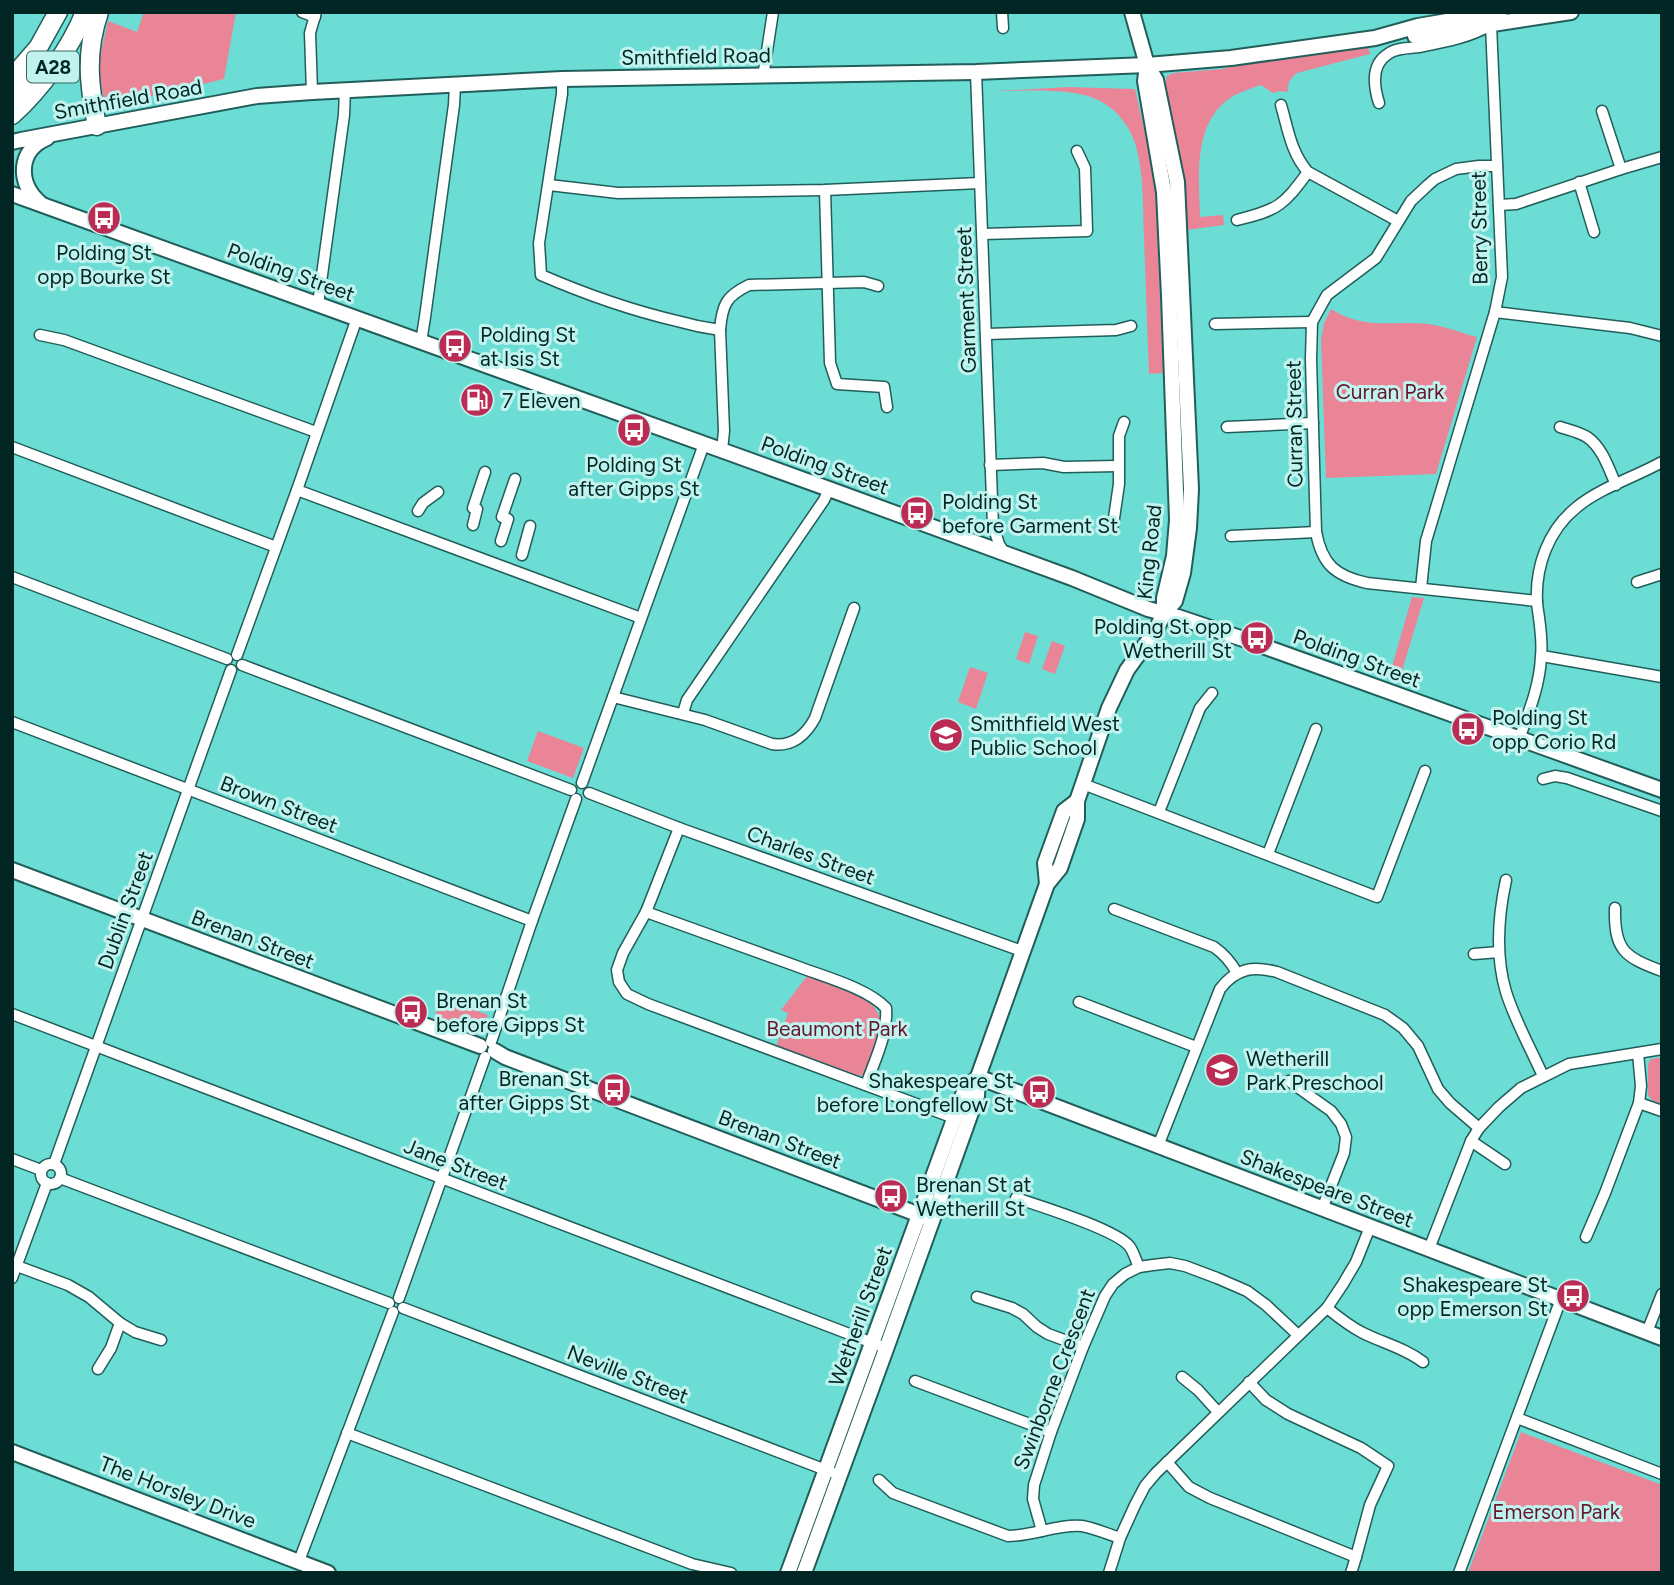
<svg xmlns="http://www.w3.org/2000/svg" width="1674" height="1585" font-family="Figtree,sans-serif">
<rect width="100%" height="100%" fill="#6cddd5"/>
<!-- green -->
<g fill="#e98597">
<path d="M144 12H236L224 79 105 107 98 65 108 21 137 32Z"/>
<path d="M1368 46 1370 54 1297 73C1290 79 1287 83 1288 92L1279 91 1273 93 1261 85C1252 88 1243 91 1235 95 1192 119 1199 176 1200 217L1223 215 1224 225 1186 230 1164 88 1167 76 1173 73 1222 69 1251 62Z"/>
<path d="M1068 87 1135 89 1155 177 1163 373 1149 374C1147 329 1146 284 1144 239 1143 209 1144 172 1135 143 1130 127 1117 110 1102 102 1076 87 1027 91 996 91Z"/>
<path d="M1331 309C1366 331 1391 320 1428 324 1445 326 1461 333 1477 337L1436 474 1326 478 1321 340 1324 323Z"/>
<path d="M1412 597 1424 598 1401 674 1391 670Z"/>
<path d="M1025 632 1038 636 1029 664 1016 659Z"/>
<path d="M1052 641 1065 646 1055 674 1042 669Z"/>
<path d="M970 667 988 673 976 709 958 702Z"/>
<path d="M538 731 584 748 573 778 527 761Z"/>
<path d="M807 976C834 986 889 995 880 1034 877 1048 870 1061 865 1075L855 1076 776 1047 788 1013 781 1010Z"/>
<path d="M442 997 488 1015 482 1031 477 1035 434 1018Z"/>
<path d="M1662 1057V1104L1653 1101 1648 1095V1064L1651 1059Z"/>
<path d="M1521 1432 1662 1485V1573H1468Z"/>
</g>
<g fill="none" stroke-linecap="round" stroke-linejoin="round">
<!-- street casing -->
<g stroke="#215e5a" stroke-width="13">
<g id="street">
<path d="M302 12 315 17"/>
<path d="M1002 12 1003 28"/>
<path d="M976 72 993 526 999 544 1005 554"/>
<path d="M763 77 773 12"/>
<path d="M562 79V94L539 243 541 275C585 294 630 310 677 321 691 325 705 328 720 330"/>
<path d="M312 92 310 33 316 12"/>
<path d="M1379 103C1374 87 1370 65 1388 54 1395 48 1410 48 1419 47 1445 42 1468 38 1491 25L1502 277 1495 312 1426 541 1421 588"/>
<path d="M1281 105C1288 129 1291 153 1308 172L1398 221"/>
<path d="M1602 111 1621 169"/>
<path d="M1497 166H1479L1456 169 1435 179 1428 185 1411 201 1376 258 1327 295 1312 322 1311 359 1316 532C1322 565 1336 576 1367 583L1537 601"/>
<path d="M1579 182 1594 232"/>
<path d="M549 185 618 193 825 190 980 183"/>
<path d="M825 190 830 363 837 384 884 387 887 407"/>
<path d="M1499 205 1516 204 1621 169 1662 157"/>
<path d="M1237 220C1278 210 1283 206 1308 172"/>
<path d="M983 234 1087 231 1085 168 1077 151"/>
<path d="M318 304 344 115 345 90"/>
<path d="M1495 312 1630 328 1662 336"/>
<path d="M1215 324 1312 322"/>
<path d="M987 334 1116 330 1131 326"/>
<path d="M40 335 64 340 316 432"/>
<path d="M421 342 425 317 454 105 455 84"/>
<path d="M1227 427 1313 423"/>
<path d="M1560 427C1569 430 1579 432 1587 437 1602 447 1609 469 1616 485"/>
<path d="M12 447 276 547"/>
<path d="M722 450 724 431 720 330C722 305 726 296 749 285L864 282 878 286"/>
<path d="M990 465 1043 463 1064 467 1118 466"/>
<path d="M297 490 641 618"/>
<path d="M473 508 485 472"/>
<path d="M418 511 423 503 438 492"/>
<path d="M502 517 515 479"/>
<path d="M473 525 477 509"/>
<path d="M1113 525 1119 484V436L1124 422"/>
<path d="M1231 536 1316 532"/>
<path d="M501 541 508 519"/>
<path d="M522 555 530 526"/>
<path d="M12 577 227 659"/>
<path d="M1637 582 1662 574"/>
<path d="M237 655 297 490 357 318"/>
<path d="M1542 656 1662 677"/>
<path d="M242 665 571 790"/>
<path d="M613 697 705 720 772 744C792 747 806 735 815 718L854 608"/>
<path d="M683 713 687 700 824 500 829 489"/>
<path d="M12 722 532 921"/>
<path d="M1519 739C1529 712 1540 685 1541 656 1543 638 1539 620 1537 603 1535 567 1548 530 1577 507 1600 488 1635 477 1662 462"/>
<path d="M1543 779 1555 776 1567 778 1662 811"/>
<path d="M582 783 704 444"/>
<path d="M1083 784 1377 897 1425 771"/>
<path d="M589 793 679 828 1022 951"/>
<path d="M1159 812 1200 708 1212 693"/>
<path d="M679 828 646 912 623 953 617 970 619 982 627 994 648 1004 954 1118"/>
<path d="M1268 854 1316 729"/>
<path d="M1506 880C1498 917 1495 955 1506 992 1515 1021 1531 1049 1543 1076"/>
<path d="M1615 908C1614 950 1624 957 1662 971"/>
<path d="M1114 909 1214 947C1224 954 1231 962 1237 973"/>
<path d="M646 912C697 930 748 949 799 967 825 977 867 988 886 1008 888 1035 875 1059 866 1085"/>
<path d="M1474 954 1499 952"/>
<path d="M1079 1002 1196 1047"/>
<path d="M12 1014 878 1345"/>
<path d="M491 1042 532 921 576 799"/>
<path d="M1289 1081 1331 1111 1341 1124 1346 1137 1344 1153 1322 1209"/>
<path d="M1639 1103 1662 1111"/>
<path d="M1471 1141 1505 1164"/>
<path d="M1158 1146 1220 989C1236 968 1253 966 1277 972L1385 1015 1403 1028 1418 1046 1438 1089 1450 1103 1479 1128"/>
<path d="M12 1159 41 1170"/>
<circle cx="51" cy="1174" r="10"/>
<path d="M54 1164 231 670"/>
<path d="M60 1178 389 1303"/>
<path d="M1016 1198C1040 1206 1118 1230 1130 1247 1134 1253 1136 1261 1139 1267"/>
<path d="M1586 1237 1605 1193 1639 1103 1641 1086 1638 1053"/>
<path d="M1429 1249 1471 1141 1479 1128 1499 1107 1521 1088 1569 1064 1662 1049"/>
<path d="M17 1266 68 1285 89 1297 120 1323 135 1332 161 1340"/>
<path d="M12 1278 47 1183"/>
<path d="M977 1297 1012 1308 1023 1314 1037 1327 1048 1334 1083 1347"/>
<path d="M399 1298 485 1057"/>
<path d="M403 1308 831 1472"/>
<path d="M1327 1308C1338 1317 1349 1326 1363 1333 1383 1343 1405 1348 1423 1362"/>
<path d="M1647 1332 1662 1294"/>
<path d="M98 1369 111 1348 120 1323"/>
<path d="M1182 1377 1198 1390 1218 1412"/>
<path d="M915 1381 1051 1432"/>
<path d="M1249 1382 1266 1400 1288 1414 1361 1448 1388 1466 1370 1505 1356 1557 1351 1573"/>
<path d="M1517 1418 1662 1474"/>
<path d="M347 1433 692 1564 731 1573"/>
<path d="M1167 1462 1189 1487 1210 1498 1356 1557"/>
<path d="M879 1480 893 1493 1008 1536C1033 1536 1057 1524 1082 1526 1094 1528 1108 1534 1120 1538"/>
<path d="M1042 1531 1033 1499 1034 1485 1051 1432 1083 1347 1105 1296 1113 1284 1125 1274 1139 1267 1153 1265 1170 1263 1185 1266 1217 1278 1247 1291 1266 1305 1298 1335"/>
<path d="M299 1561 393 1312"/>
<path d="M1109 1573 1120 1538 1135 1505 1145 1486 1156 1473 1327 1308 1343 1284 1356 1262 1370 1227"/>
<path d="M1459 1573 1561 1299"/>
</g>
</g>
<!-- secondary casing -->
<g stroke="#215e5a" stroke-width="18">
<g id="secondary">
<path d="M1415 36 1571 12"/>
<path d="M1147 65 1145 81 1164 192 1169 296 1177 520 1174 556 1164 598V613"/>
<path d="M12 142 21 140 257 96 312 92 562 79 976 72 1147 65 1231 58 1375 38 1418 26 1500 12"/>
<path d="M12 194 829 489 1072 578 1148 609 1178 617 1246 640 1662 790"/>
<path d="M40 203C17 183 18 150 47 138"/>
<path d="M12 870 480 1046"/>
<path d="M1047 884 1045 863 1064 811 1077 801"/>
<path d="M495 1051 505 1057 925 1217"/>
<path d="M978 1077 1662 1338"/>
<path d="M12 1452 328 1573"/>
<path d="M788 1573 964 1092 978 1077"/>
<path d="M804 1573 886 1349 977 1096 978 1077 1047 884 1060 868 1077 819V801L1109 708 1127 670 1156 630 1164 613 1175 601 1183 573 1189 528 1191 489 1177 182 1156 80 1147 65 1132 12"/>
</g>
</g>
<!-- highway casing -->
<g stroke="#215e5a" stroke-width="21">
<g id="highway">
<path d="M12 78 38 48 58 12"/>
<path d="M12 97 44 60"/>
<path d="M12 115C41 89 71 48 85 12"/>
<path d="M97 126C89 85 85 53 99 12"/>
</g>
</g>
<!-- street -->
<use href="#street" stroke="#fff" stroke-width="10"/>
<!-- secondary -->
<use href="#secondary" stroke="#fff" stroke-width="14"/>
<!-- highway -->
<use href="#highway" stroke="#fff" stroke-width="18"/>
</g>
<!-- icons -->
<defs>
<g id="bus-disc" transform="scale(1.75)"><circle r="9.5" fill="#bb2c55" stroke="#c1f3ee"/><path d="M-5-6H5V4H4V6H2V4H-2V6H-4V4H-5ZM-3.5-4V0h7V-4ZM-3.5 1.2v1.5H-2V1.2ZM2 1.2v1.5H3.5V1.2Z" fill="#fff"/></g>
<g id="fuel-disc" transform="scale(1.75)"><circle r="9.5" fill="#bb2c55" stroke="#c1f3ee"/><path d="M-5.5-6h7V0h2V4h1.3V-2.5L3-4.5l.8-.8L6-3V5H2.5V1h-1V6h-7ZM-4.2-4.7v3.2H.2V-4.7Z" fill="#fff"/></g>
<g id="school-disc" transform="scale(1.75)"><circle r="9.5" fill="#bb2c55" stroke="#c1f3ee"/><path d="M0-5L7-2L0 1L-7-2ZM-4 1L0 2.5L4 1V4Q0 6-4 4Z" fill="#fff"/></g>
</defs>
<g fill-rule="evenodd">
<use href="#bus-disc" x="104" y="218"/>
<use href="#bus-disc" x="455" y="346"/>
<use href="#fuel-disc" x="477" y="400"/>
<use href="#bus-disc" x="634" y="430"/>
<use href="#bus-disc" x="917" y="513"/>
<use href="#bus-disc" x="1257" y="638"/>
<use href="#bus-disc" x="1468" y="729"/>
<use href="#school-disc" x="946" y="735"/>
<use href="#bus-disc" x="411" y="1012"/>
<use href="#school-disc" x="1222" y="1070"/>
<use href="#bus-disc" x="614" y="1090"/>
<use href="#bus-disc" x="1039" y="1092"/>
<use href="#bus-disc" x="891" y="1196"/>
<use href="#bus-disc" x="1573" y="1296"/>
</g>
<g text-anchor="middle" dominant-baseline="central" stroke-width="6" stroke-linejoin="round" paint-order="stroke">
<!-- shield labels -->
<rect fill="#c1f3ee" stroke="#3b6461" stroke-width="2" x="27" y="51.5" width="52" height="31" rx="5"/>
<g font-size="19" font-weight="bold" fill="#012624">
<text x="53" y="67">A28</text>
</g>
<!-- street labels -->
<g font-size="21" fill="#012624" stroke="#c1f3ee">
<text transform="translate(696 56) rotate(-1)">Smithfield Road</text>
<text transform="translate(128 99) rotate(-10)">Smithfield Road</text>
<text transform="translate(1479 228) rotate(-91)">Berry Street</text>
<text transform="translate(291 272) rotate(20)">Polding Street</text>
<text transform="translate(966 300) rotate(-92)">Garment Street</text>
<text transform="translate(1294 424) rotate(-91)">Curran Street</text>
<text transform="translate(825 465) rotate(20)">Polding Street</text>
<text transform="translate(1149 552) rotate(-84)">King Road</text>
<text transform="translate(1357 658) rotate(20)">Polding Street</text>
<text transform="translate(279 804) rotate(21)">Brown Street</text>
<text transform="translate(811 855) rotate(20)">Charles Street</text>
<text transform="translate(125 910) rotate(-70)">Dublin Street</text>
<text transform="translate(253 939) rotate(21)">Brenan Street</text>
<text transform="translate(780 1139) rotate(21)">Brenan Street</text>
<text transform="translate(456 1164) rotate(21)">Jane Street</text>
<text transform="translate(1327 1188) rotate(21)">Shakespeare Street</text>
<text transform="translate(860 1316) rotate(-70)">Wetherill Street</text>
<text transform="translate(628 1374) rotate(21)">Neville Street</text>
<text transform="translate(1054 1379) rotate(-69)">Swinborne Crescent</text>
<text transform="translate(178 1492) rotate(21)">The Horsley Drive</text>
</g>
<!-- poi labels -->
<g font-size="21" fill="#012624" stroke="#c1f3ee" text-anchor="start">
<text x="104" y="252" text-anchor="middle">Polding St<tspan x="104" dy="24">opp Bourke St</tspan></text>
<text x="480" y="334">Polding St<tspan x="480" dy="24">at Isis St</tspan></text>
<text x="502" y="400">7 Eleven</text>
<text x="634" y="464" text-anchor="middle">Polding St<tspan x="634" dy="24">after Gipps St</tspan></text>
<text x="942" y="501">Polding St<tspan x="942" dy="24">before Garment St</tspan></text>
<text x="1232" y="626" text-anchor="end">Polding St opp<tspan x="1232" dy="24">Wetherill St</tspan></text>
<text x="1492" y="717">Polding St<tspan x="1492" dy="24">opp Corio Rd</tspan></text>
<text x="970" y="723">Smithfield West<tspan x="970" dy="24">Public School</tspan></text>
<text x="436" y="1000">Brenan St<tspan x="436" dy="24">before Gipps St</tspan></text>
<text x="1246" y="1058">Wetherill<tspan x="1246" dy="24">Park Preschool</tspan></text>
<text x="590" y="1078" text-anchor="end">Brenan St<tspan x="590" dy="24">after Gipps St</tspan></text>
<text x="1014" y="1080" text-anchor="end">Shakespeare St<tspan x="1014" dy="24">before Longfellow St</tspan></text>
<text x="916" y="1184">Brenan St at<tspan x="916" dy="24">Wetherill St</tspan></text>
<text x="1548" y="1284" text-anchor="end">Shakespeare St<tspan x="1548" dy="24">opp Emerson St</tspan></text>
</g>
<!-- park labels -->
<g font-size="21" fill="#67172d" stroke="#c1f3ee">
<text x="1390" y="391">Curran Park</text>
<text x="837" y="1028">Beaumont Park</text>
<text x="1556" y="1511">Emerson Park</text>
</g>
</g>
<!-- border -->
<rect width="1674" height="1585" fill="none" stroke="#012624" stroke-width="28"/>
</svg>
